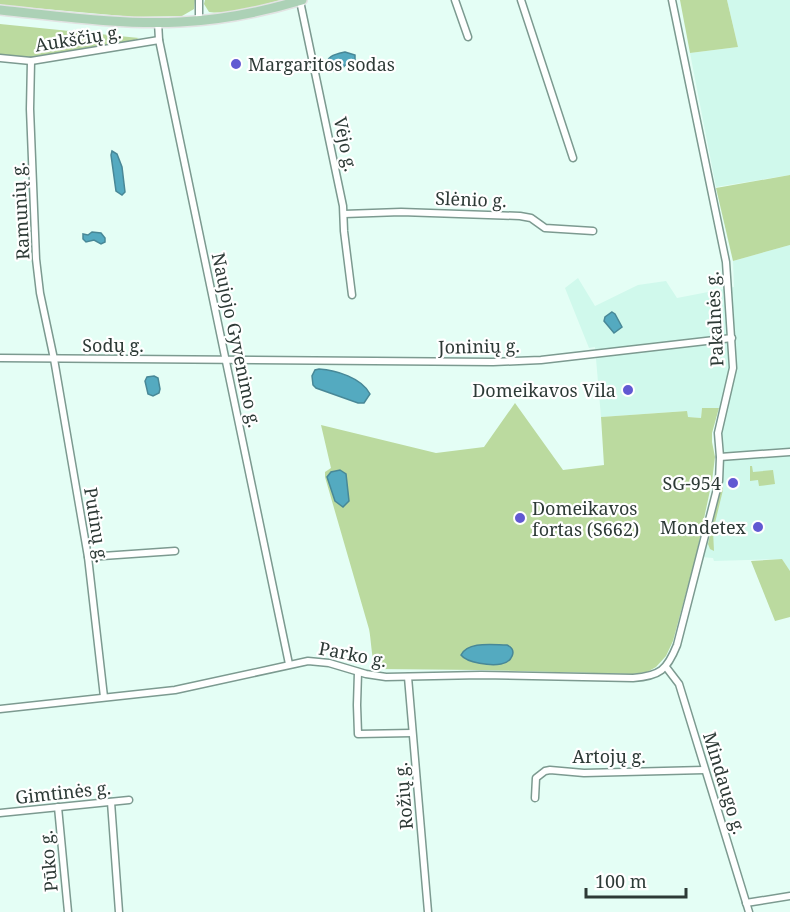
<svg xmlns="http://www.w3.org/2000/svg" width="790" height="912" font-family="'Noto Serif',serif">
<rect width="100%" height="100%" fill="#e4fef5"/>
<!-- built -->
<g fill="#d0f9ec">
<path d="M727 0H790V175L716 187 690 53 738 47Z"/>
<path d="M790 245V571L782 559 714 561 713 558 701 557 719 481V449L723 409 702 408 701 418 687 417 686 411 601 417 595 347 589 348 565 288 578 278 595 306 638 285 666 281 677 298 734 287 733 261Z"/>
</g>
<!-- green -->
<g fill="#bbda9f">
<path d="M0 0H195L194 9 182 16 134 17 0 5Z"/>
<path d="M205 0H281C258 6 232 15 209 12L204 4Z"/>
<path d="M680 0H727L738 47 690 53Z"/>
<path d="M0 24 139 38C100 55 42 62 0 58Z"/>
<path d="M790 175V245L733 261 716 188Z"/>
<path d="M515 403 563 470 604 465 601 417 687 411 688 417 701 418 702 408H719L712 433V442L715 457 712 481 696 556 673 641 666 656 656 667 647 672 633 674 479 670 376 669C372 664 371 638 369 629L325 477V472L331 468 321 425 436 453 484 447Z"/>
<path d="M750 466H752L753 472 773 470 775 484 759 486 758 480 750 481Z"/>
<path d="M722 479 723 490 713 531 714 551 710 549 708 544Z"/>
<path d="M782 559 790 571V617L775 621 751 561Z"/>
</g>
<!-- water -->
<g fill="#54aac0" stroke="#488897" stroke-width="1.5">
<path d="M345 52 355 55V60L347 63 340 71H329L327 68C324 56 336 54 345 52Z"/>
<path d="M112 151 117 154 122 167 125 192 122 195 116 191 111 155Z"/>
<path d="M92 232 101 233 105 238V242L101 244 94 240 86 242 83 239V234L88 235Z"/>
<path d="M612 312 615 314 622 327 614 333 604 321 605 317Z"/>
<path d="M319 369C336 370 362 378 370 394L364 403H358L316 388 313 385 312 376 315 370Z"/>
<path d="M154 376 158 378 160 389 159 393 153 396 148 394 145 381 147 377Z"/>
<path d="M340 470 346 474 349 501 343 507 335 501 327 477 331 472Z"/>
<path d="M507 645C518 650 512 662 501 664 491 666 467 663 461 655 468 641 493 645 507 645Z"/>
</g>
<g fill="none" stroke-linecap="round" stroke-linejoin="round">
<!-- street casing -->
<g stroke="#7c9a90" stroke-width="9">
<g id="street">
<path d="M199 0V20"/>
<path d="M455 0 468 37"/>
<path d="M521 0 573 158"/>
<path d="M300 1 343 206 344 231 352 295"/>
<path d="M158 22 159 40 289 664"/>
<path d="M0 58 31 61 159 40"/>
<path d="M31 61 30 109 36 259 40 293 54 359 88 557 104 697"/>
<path d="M344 214 401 212 520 216 531 218 545 228 593 231"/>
<path d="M0 358 493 362 541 360 732 338"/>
<path d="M720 457 790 452"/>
<path d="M88 557 175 551"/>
<path d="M666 667 679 684 749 912"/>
<path d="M358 672 357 705 358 734 412 733"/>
<path d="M408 677 428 912"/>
<path d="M0 709 175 690 308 661 329 663 366 674 386 677 481 675 633 678C660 676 667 670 677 645L719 481 720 457 718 433 733 368 726 262 672 0"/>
<path d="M535 798 536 778 545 771 550 770 584 773 704 770"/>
<path d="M111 802 119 912"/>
<path d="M58 807 68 912"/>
<path d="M0 813 129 800"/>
<path d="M746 903 790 896"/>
</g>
</g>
<!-- primary casing -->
<g stroke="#e2e3e3" stroke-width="12">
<path id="primary" d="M0 10C59 16 120 25 180 22 221 20 262 12 302 0"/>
</g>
<!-- street -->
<use href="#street" stroke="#fff" stroke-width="6"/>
<!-- primary -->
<use href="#primary" stroke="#acd1b6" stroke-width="9"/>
</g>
<!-- markers -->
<g fill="#6159d2" stroke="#fff" stroke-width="2">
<circle cx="236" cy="64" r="6"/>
<circle cx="628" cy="390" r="6"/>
<circle cx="733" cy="483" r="6"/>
<circle cx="520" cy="518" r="6"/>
<circle cx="758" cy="527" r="6"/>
</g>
<g text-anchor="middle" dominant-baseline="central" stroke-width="4.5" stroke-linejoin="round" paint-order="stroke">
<!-- street labels -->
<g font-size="18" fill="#2d3a36" stroke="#fff">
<text transform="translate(78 38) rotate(-9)">Aukščių g.</text>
<text transform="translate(346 144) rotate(78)">Vėjo g.</text>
<text transform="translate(471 199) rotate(2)">Slėnio g.</text>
<text transform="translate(20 211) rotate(-93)">Ramunių g.</text>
<text transform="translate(714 319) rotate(-93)">Pakalnės g.</text>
<text transform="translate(237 340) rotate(78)">Naujojo Gyvenimo g.</text>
<text x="113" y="345">Sodų g.</text>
<text transform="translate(479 346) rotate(-1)">Joninių g.</text>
<text transform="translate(97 525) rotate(81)">Putinų g.</text>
<text transform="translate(353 654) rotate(11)">Parko g.</text>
<text x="609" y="756">Artojų g.</text>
<text transform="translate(725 783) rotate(73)">Mindaugo g.</text>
<text transform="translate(63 792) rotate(-6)">Gimtinės g.</text>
<text transform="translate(403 796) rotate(-95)">Rožių g.</text>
<text transform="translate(48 861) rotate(-95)">Pūko g.</text>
</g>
<!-- poi labels -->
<g font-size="18" fill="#2d3a36" stroke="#fff" text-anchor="end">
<text x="248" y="64" text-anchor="start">Margaritos sodas</text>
<text x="616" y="390">Domeikavos Vila</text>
<text x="721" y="483">SG-954</text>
<text x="532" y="508" text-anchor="start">Domeikavos<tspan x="532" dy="21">fortas (S662)</tspan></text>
<text x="746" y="527">Mondetex</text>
</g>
</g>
<!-- scale -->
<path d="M586 888v9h100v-9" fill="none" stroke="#2d3a36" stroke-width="3"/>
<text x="595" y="888" font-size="18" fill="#2d3a36" stroke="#ffffff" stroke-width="4.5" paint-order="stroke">100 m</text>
</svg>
